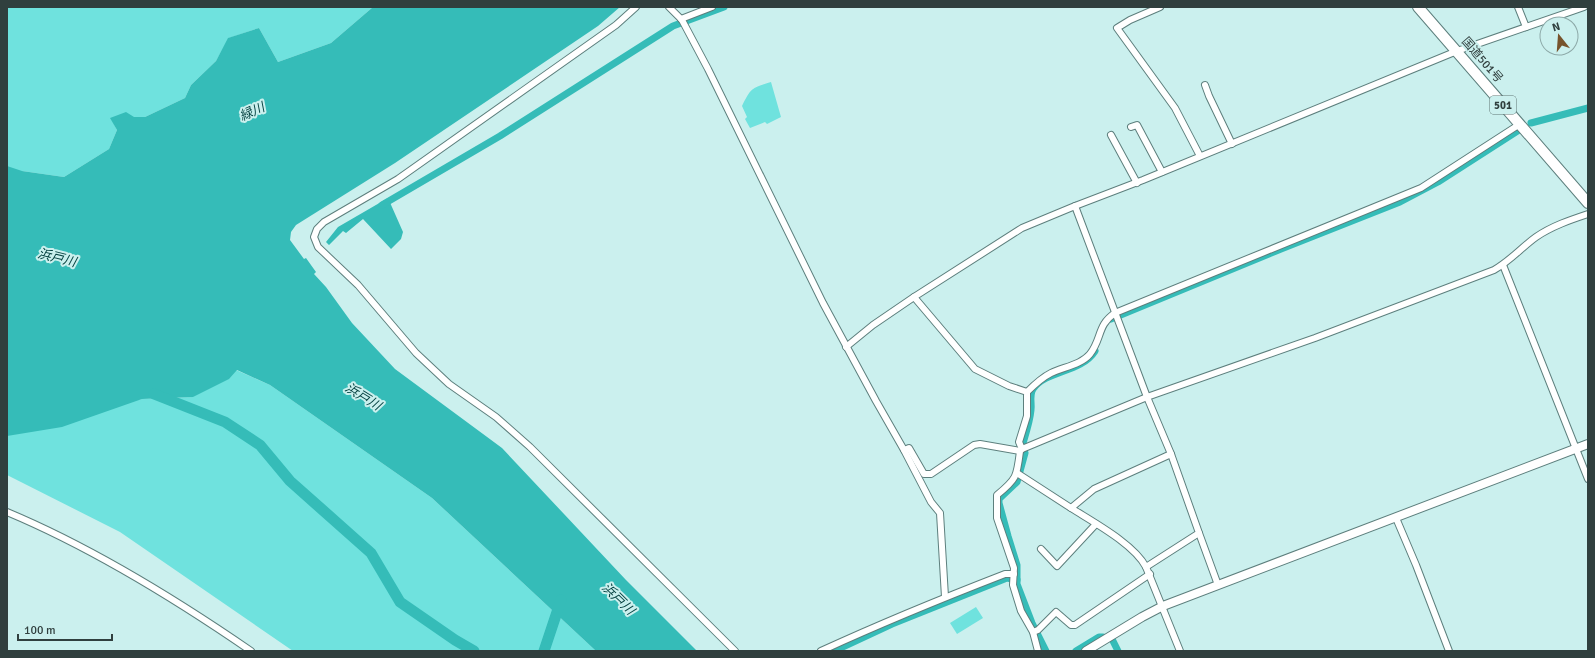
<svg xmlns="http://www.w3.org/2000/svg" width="1595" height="658" font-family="Signika,'Noto Sans JP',sans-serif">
<rect width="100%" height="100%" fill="#cbf0ee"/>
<!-- green -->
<g fill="#6fe2de">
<path d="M7 7H373L331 43 278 62 259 28 229 38 216 61 191 85 185 98 145 117 111 118 117 130 109 149 64 177 22 171 7 177Z"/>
<path d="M771 82 781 117 767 124 765 122 750 128 745 119 747 117 742 106C751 88 751 88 771 82Z"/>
<path d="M236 370 270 385 432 498 596 651H293L120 532 7 475V424L142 399 192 397Z"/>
<path d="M976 607 983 618 957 634 950 623Z"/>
</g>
<!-- water -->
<g fill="#35bcb8">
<path d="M373 7H620L598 26 395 163 296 225 291 232 290 240 304 259 306 258 316 272 314 274 326 287 352 323 395 369 502 448 626 580 697 651H596L432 498 270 385 237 370 229 379 193 397 142 399 62 427 7 436V166L22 171 64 177 109 149 117 130 110 118 126 112 134 117H145L185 98 191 85 216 61 228 38 259 28 278 62 331 43Z"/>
<path d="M388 198 403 232 401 239 391 249 363 219 346 233 343 231 329 245 326 242 338 227Z"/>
</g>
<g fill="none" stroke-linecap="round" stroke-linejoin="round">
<!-- canal -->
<g stroke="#35bcb8" stroke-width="7">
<path d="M1531 123 1588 108"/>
<path d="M382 205 500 136 673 26 724 7"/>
<path d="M1111 319 1281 249 1400 202 1438 182 1519 130"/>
<path d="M1023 443C1026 433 1030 421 1031 410 1032 404 1029 395 1033 389 1046 370 1081 373 1095 351"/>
<path d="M1025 453 1017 482 999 499V503L1008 536 1017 565V584L1032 623 1046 651"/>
<path d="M1113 641 1118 651"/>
<path d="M834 651 892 624 1007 578 1017 580"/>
<path d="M1076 651 1099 637H1103"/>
</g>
<!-- river -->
<g stroke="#35bcb8" stroke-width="11">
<path d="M154 394 225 422 260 445 290 481 371 553 400 602 455 640 474 651"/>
<path d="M544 651 561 600"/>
</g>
<!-- minor casing -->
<g stroke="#5d7f7d" stroke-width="8">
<g id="minor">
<path d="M636 7 616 25 398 179 324 222 317 229 314 237 318 247 358 285 416 353 449 384 496 417 530 447 735 651"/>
<path d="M669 7 682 20 708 69 823 303 876 401 904 450 931 502 940 513 945 597"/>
<path d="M1160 7 1130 20 1117 28 1175 108 1200 156"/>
<path d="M1518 7 1526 27"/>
<path d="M681 19 712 7"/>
<path d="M1205 85 1209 96 1232 144"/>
<path d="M1131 127 1137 125 1162 172"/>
<path d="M1111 135 1137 183"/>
<path d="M1075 206 1147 397 1171 454 1199 533 1146 567 1180 651"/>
<path d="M1503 265 1588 479"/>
<path d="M914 297 975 369 1009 386 1027 392V416L1019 442 1022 449"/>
<path d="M846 347 873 325 914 297 1022 228 1075 206 1143 180 1457 51 1584 7"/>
<path d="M1027 392C1034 385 1041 378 1051 373 1063 367 1081 365 1090 354 1102 339 1097 325 1115 313L1421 188 1520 124"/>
<path d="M904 450 909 448 924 474H931L974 445 980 444 1020 451"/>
<path d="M1017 473 1071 508"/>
<path d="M7 512C93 548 174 598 251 651"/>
<path d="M1396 518 1416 565 1449 651"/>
<path d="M1199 533 1218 585"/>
<path d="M1041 549 1057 566 1096 524"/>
<path d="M1146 567C1134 544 1093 522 1071 508L1094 489 1171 454"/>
<path d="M1033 632 1038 630 1056 612 1071 625H1075L1150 574"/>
<path d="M821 651C882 623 943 598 1005 574H1014"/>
<path d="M1038 651 1033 632 1021 611 1013 585 1014 568 997 518V495C1017 479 1017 476 1020 451L1022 449 1147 397 1315 338 1494 270C1510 261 1522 247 1536 237 1552 226 1570 220 1588 214"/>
</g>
</g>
<!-- tertiary casing -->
<g stroke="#5d7f7d" stroke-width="10">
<path id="tertiary" d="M1086 651 1142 617 1163 606 1588 444"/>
</g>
<!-- trunk casing -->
<g stroke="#5d7f7d" stroke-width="12">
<path id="trunk" d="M1418 7 1588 203"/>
</g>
<!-- minor -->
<use href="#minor" stroke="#fff" stroke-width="6"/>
<!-- tertiary -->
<use href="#tertiary" stroke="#fff" stroke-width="8"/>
<!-- trunk -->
<use href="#trunk" stroke="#fff" stroke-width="10"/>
</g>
<g text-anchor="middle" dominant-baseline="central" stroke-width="4" stroke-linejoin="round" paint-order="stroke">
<!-- shield labels -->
<rect fill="#cbf0ee" stroke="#5e7473" stroke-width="1" x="1490" y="96" width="26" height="18" rx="3"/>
<g font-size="11" font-weight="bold" fill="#303f3e">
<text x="1503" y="105">501</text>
</g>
<!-- street labels -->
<g font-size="12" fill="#303f3e" stroke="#cbf0ee">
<text transform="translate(1482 60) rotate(49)">国道501号</text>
</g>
<!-- water labels -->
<g font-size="13" font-style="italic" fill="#074342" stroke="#cbf0ee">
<text transform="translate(252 112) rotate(-25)">緑川</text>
<text transform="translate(57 258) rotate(14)">浜戸川</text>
<text transform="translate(363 397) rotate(32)">浜戸川</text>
<text transform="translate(618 599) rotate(44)">浜戸川</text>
</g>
</g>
<!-- border -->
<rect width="1595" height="658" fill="none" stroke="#303f3e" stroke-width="16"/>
<!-- north arrow -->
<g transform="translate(1559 36) rotate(343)"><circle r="19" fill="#cbf0ee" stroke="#8da9a8"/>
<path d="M0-3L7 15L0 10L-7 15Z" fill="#77532c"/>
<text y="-6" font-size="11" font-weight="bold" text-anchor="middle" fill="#303f3e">N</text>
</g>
<!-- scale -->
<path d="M18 634v6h94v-6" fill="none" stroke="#303f3e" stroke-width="2"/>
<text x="24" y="634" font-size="12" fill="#303f3e" stroke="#cbf0ee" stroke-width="3" paint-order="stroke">100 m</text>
</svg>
